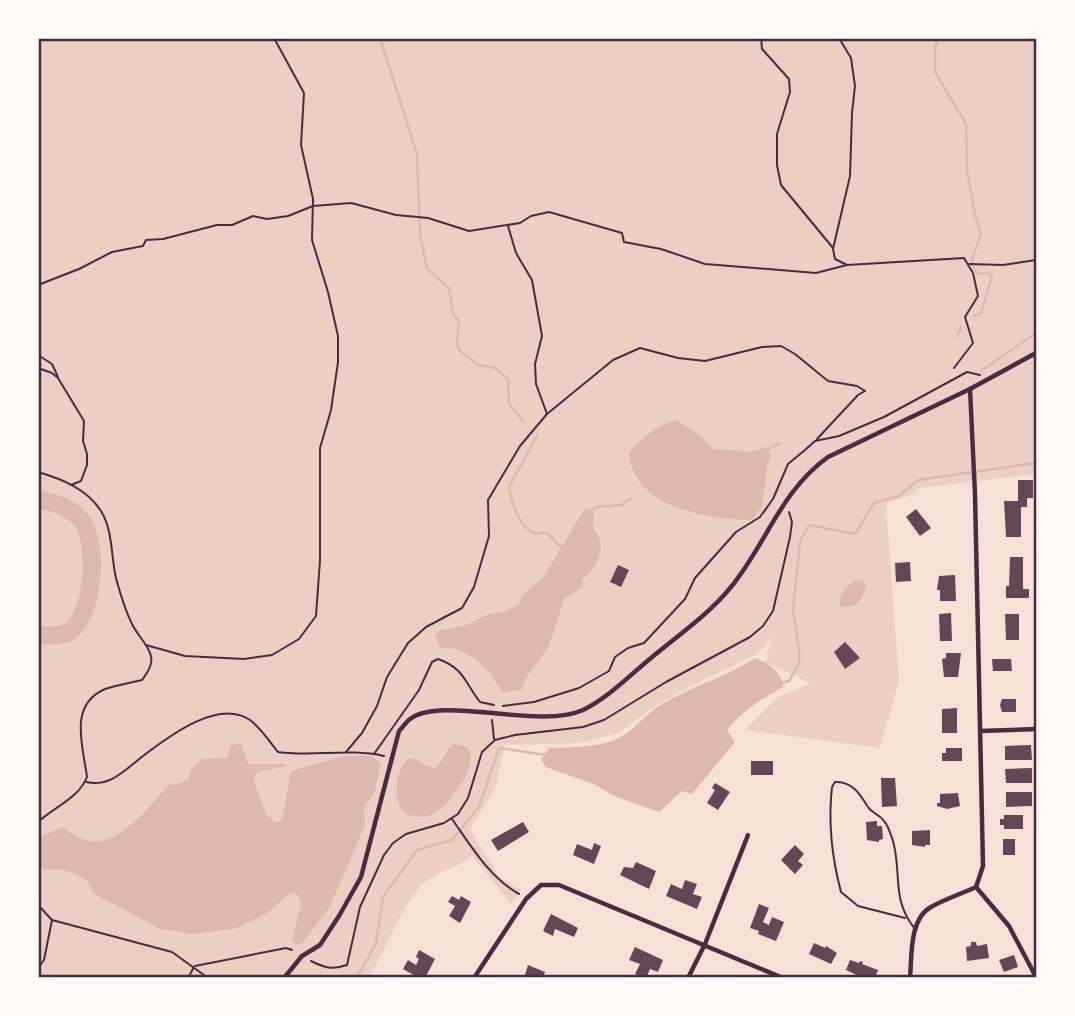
<svg xmlns="http://www.w3.org/2000/svg" width="1075" height="1016" font-family="Manrope,sans-serif">
<rect width="100%" height="100%" fill="#f7e1d7"/>
<!-- green -->
<path fill="#ebcfc5" d="M38 39H1036V474L919 488 913 494 886 504 899 681 880 748 745 730 777 698 811 683 766 663 771 637 766 646 756 655 703 680 660 703 618 733 580 743 505 745 495 789 470 829 500 878 521 890 511 904 472 856C458 868 437 871 424 883 398 909 389 948 368 977H39Z"/>
<!-- water -->
<g fill="#dcb8b0">
<path d="M677 420 701 436 713 449 752 452 765 447 771 455 767 467 762 506 752 520C707 519 633 508 629 453 639 440 661 422 677 420Z"/>
<path d="M585 508 594 513 593 527C608 548 599 564 582 580L583 587 564 599C559 614 556 627 550 642 543 660 525 672 522 690L502 692C490 670 469 646 441 648L435 636 440 630 464 626 491 613 504 612 518 605 522 596 545 575Z"/>
<path d="M861 580 866 584C864 598 855 611 840 606 838 594 849 580 861 580Z"/>
<path d="M755 658C768 663 782 672 783 687 762 699 742 711 727 730L735 742 692 794 682 791 659 812 614 796 596 785 546 767 541 760 549 748C571 747 598 748 619 738 635 730 646 713 662 704 692 686 726 677 755 658Z"/>
<path d="M241 743 248 764H284L286 766 258 772 253 778 266 814 276 823 282 820 291 771 344 756H372L381 764 374 795 366 803 364 811 365 825 340 884 329 908 303 942 298 945 292 941 301 904 296 892 290 893 266 914 237 928 194 934 161 929 94 894 87 880 68 871 54 869 45 870 39 867V837L62 827C69 831 78 838 86 840 117 850 151 805 169 784L173 785 189 780 190 771 202 759 228 758 230 746Z"/>
<path d="M454 744 467 747C482 763 447 811 428 816 421 818 413 816 406 814 391 802 395 769 409 758 420 759 425 768 436 768 444 760 445 750 454 744Z"/>
</g>
<g fill="none" stroke-linecap="round" stroke-linejoin="round">
<!-- stream -->
<g stroke="#dcb8b0" stroke-width="2.5">
<path d="M380 38 417 154 420 234 427 269 449 288 453 314 459 321 457 342 459 350 478 365 495 368 508 379 509 404 523 421"/>
<path d="M939 38 935 48V72L966 124 967 170 975 215 981 234 972 259 974 269 978 274 988 273 992 276 981 313 974 316"/>
<path d="M957 337 961 327"/>
<path d="M981 371 1036 333"/>
<path d="M537 436 509 487C511 501 520 530 535 533 535 534 546 533 547 533L561 547"/>
<path d="M767 450 780 443"/>
<path d="M589 513 595 507 621 505 630 499"/>
<path d="M782 683 789 681 799 664V649L793 611 800 541 809 525 855 534 874 503 899 496 918 480 1036 463"/>
<path d="M357 978 376 943 383 897 417 850 452 840 479 807 499 748 546 755"/>
</g>
<!-- river -->
<path stroke="#dcb8b0" stroke-width="18" d="M38 499C56 503 69 506 81 520 99 543 94 614 70 631 62 637 48 636 38 635"/>
</g>
<!-- building -->
<g fill="#644757">
<path d="M1018 480H1033V498H1027V507H1021V537H1006L1004 501H1018Z"/>
<path d="M916 509 931 528 920 536 906 517Z"/>
<path d="M1010 557H1023V589H1029V598H1006V586H1009Z"/>
<path d="M910 562 911 581 896 582 895 563Z"/>
<path d="M618 565 629 570 621 587 610 582Z"/>
<path d="M955 575 956 601H940V590H937L939 576Z"/>
<path d="M951 613 952 641H940L939 614Z"/>
<path d="M1005 614H1019V640H1006Z"/>
<path d="M845 642 860 658 845 669 834 652Z"/>
<path d="M946 653H961L958 677H944L942 659 946 658Z"/>
<path d="M992 659H1011L1012 671H993Z"/>
<path d="M1002 699H1016V712H1002L1000 705Z"/>
<path d="M957 708V733H942V709Z"/>
<path d="M1031 745 1032 760H1005V746Z"/>
<path d="M946 748H962V761H942V753H946Z"/>
<rect x="751" y="761" width="22" height="14"/>
<path d="M1032 768V783H1006L1005 769Z"/>
<path d="M881 778H895L897 806 882 807Z"/>
<path d="M715 783 730 792 718 810 707 803 715 790 712 788Z"/>
<path d="M1006 792H1032V806L1006 807Z"/>
<path d="M958 793 960 806 947 809 937 806V803H940V794Z"/>
<path d="M1004 815H1023V829H1004V825H1000V819H1004Z"/>
<path d="M877 821V826H882L883 839 879 840V842L867 840 866 822Z"/>
<path d="M523 822 529 832 498 851 491 840Z"/>
<path d="M930 830V845H925V847L912 845V831Z"/>
<rect x="1003" y="839" width="12" height="16"/>
<path d="M594 843 601 846 594 864 573 855 577 844 592 850Z"/>
<path d="M795 845 804 854 798 861 803 865 795 874 781 860Z"/>
<path d="M636 862 656 871 649 889 620 875 624 867 633 868Z"/>
<path d="M685 880 697 884 693 894 702 897 697 909 666 896 671 884 682 889Z"/>
<path d="M452 896 459 900 461 896 471 902 460 923 449 916 455 906 448 902Z"/>
<path d="M759 904 769 908 763 922 769 925 772 917 784 922 776 941 758 934 759 931 750 928Z"/>
<path d="M551 914 578 928 574 937 555 929 553 936 543 931Z"/>
<path d="M971 942H976L977 946 987 944 989 958 967 961 966 947 971 946Z"/>
<path d="M814 943 825 948 826 946 837 953 831 964 809 954Z"/>
<path d="M635 947 663 960 658 972 650 969 646 978 635 974 640 964 629 960Z"/>
<path d="M419 950 435 959 425 978H419L403 969 408 960 416 965 419 959 416 957Z"/>
<path d="M1014 955 1018 967 1004 972 999 960Z"/>
<path d="M850 960 859 963 860 961 863 962 862 964 878 970 875 978H863L846 970Z"/>
<path d="M528 965 545 972 543 978H524Z"/>
</g>
<g fill="none" stroke-linecap="round" stroke-linejoin="round">
<!-- path -->
<g stroke="#4a2c40" stroke-width="2">
<path d="M761 38 762 49 789 79 790 92 777 134V165L781 185 833 248"/>
<path d="M839 38 851 58 855 86 852 113 850 176 833 249 835 259 847 265 964 258 973 273 978 296 965 317 973 343 954 368"/>
<path d="M508 226 516 253 532 280 542 336 535 364 536 384 547 414"/>
<path d="M968 264 1003 265 1036 260"/>
<path d="M38 285 79 269 112 252 143 246 146 240 163 239 217 225H232L253 216 267 219 288 216 313 206 351 203 396 215 428 218 469 231 520 223 531 216 549 212 622 233 624 242 661 249 705 264 816 273 847 265"/>
<path d="M38 355 52 364 58 377"/>
<path d="M38 368 52 373 58 378 84 421 83 441 87 454V465L81 481 71 485"/>
<path d="M817 439 858 395 865 391"/>
<path d="M38 472C62 479 87 489 101 511 113 530 111 557 116 578 120 593 125 610 132 624 137 635 148 644 151 656 153 665 147 673 142 680 130 683 116 685 105 689 68 705 83 746 87 777 79 798 54 807 38 822"/>
<path d="M146 645 185 656 244 659 272 655 299 639 316 616 320 560V448L331 410 338 362V336L328 292 312 240 313 199 301 145 304 93 274 38"/>
<path d="M503 706 534 702 579 688 609 671 615 657 628 648 644 643 685 599 695 578 736 532 760 517 773 499 788 464 805 450 815 441 839 436 884 417 967 372 980 375"/>
<path d="M492 720 494 739"/>
<path d="M346 752 362 733 377 706 387 677 408 643 426 627 462 608 474 587 489 536 488 500 520 446 547 414 613 360 640 348 678 358 705 361 762 347 781 346 795 354 828 381 857 386 865 391"/>
<path d="M374 754 419 690 432 662 438 659C464 668 465 683 480 702L494 705"/>
<path d="M86 782C110 788 126 769 143 756 168 737 218 698 250 720 260 727 270 742 278 752 313 757 349 748 384 756"/>
<path d="M452 819C471 846 490 878 519 894"/>
<path d="M38 905 52 920 172 952 208 978"/>
<path d="M311 961C325 968 332 970 347 965L360 907 384 855 393 843 406 834 444 823 458 814 468 798 482 752 495 740 515 735 583 727 604 720 666 682 750 637 763 626 773 611 790 537 792 522 789 512"/>
<path d="M195 966 286 948 292 950"/>
<path d="M38 968 44 960 52 920"/>
<path d="M188 978 194 967"/>
</g>
<!-- service -->
<path stroke="#4a2c40" stroke-width="2" d="M905 918 858 906 841 892C832 858 828 822 832 787L835 782C852 781 860 794 868 807 872 813 880 815 884 821 888 825 891 835 893 841 902 873 891 900 915 929"/>
<!-- minor -->
<g stroke="#4a2c40" stroke-width="4.5">
<path d="M980 731 1036 729"/>
<path d="M976 887 1009 926 1036 977"/>
<path d="M284 978 302 956 320 945 339 916 361 877 399 731C403 727 406 722 410 719 442 695 539 730 583 710 609 697 629 676 651 658 682 632 717 609 740 575 770 533 785 488 828 457L970 389 1036 353"/>
<path d="M474 978 526 899 541 885H559L783 978"/>
<path d="M688 978 705 944 748 835"/>
<path d="M910 978C912 956 909 919 931 907 945 899 961 894 976 887L983 866 975 494 970 389"/>
</g>
</g>
<!-- border -->
<rect width="1075" height="1016" fill="none" stroke="#fffaf5" stroke-width="80"/>
<rect x="40" y="40" width="995" height="936" fill="none" stroke="#4a2c40" stroke-width="2.5"/>
</svg>
